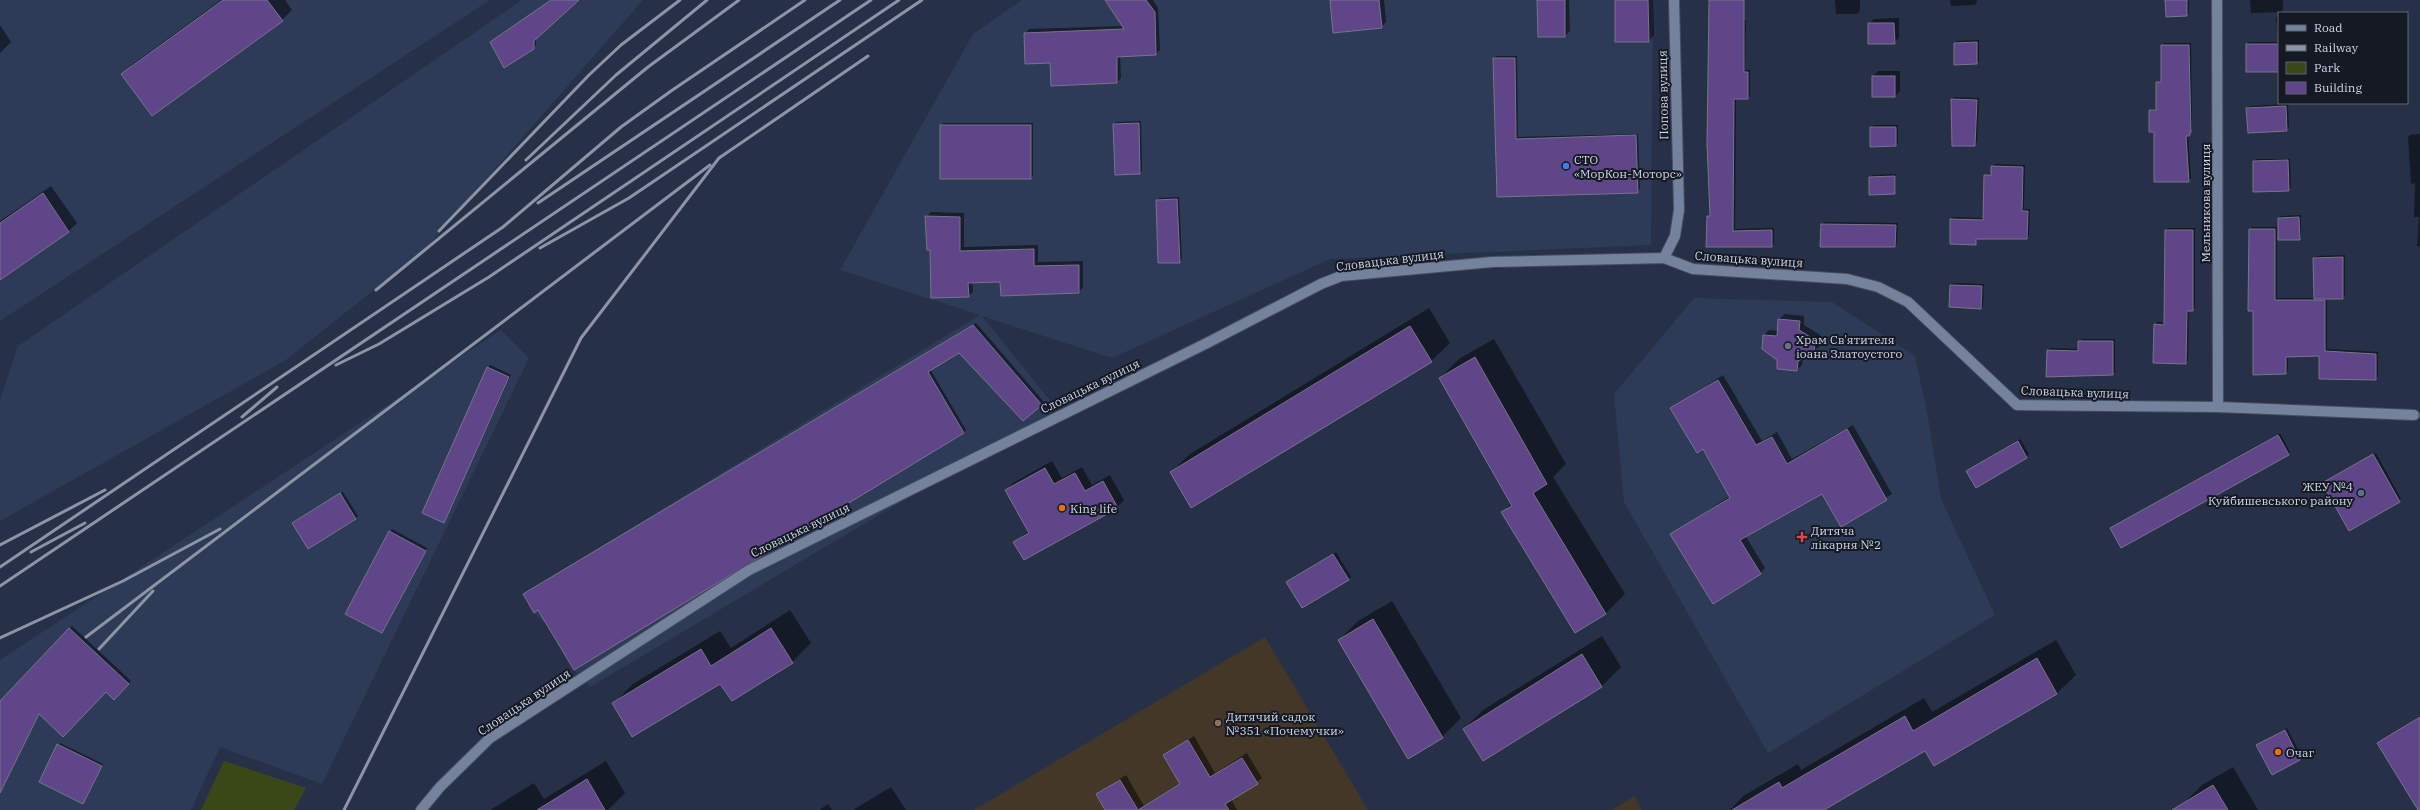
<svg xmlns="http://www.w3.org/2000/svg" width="2420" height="810" font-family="'IBM Plex Serif',serif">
<rect width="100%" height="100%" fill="#263148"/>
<!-- built -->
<g fill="#2d3b57">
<path d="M0 0H490L0 321Z"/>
<path d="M522 0H643L424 250 286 360 0 521V400L18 346Z"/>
<path d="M1022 0H1653L1651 245 1330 259 1112 358 982 316 1057 409 590 687 574 670 547 625 534 613 523 594 980 315 840 270 973 34Z"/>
<path d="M1694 298 1832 302 1915 356 1928 417 1941 499 1995 615 1768 753 1624 502 1614 394Z"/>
<path d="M501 330 529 358 322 784 220 747 191 810H0V660Z"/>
</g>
<!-- education -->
<g fill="#433728">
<path d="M1265 637 1368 810H974Z"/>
<path d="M1634 796 1642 810H1612Z"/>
</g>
<!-- green -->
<path fill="#3a4818" d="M224 761 306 788 294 810H201Z"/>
<!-- shadow -->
<g fill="#0007">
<path d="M221 0H285L292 10 282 20 123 74 133 64Z"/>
<path d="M551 0H578L536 38V45L533 48 504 66Z"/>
<path d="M1106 0H1153L1158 8 1160 50 1156 54 1120 56 1121 78 1117 82 1051 62 1025 34 1029 29 1123 26Z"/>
<path d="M1331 0H1384L1386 22 1381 27Z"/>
<path d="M1538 0H1569L1570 31 1565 36Z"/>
<path d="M1616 0H1653L1654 35 1649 41Z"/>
<path d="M1710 0H1731L1733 20H1746L1745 70H1750V96L1747 98H1736L1735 229 1774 228V244L1772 246H1707L1708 216 1710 213Z"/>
<path d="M1835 0H1860V10L1857 14H1836Z"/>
<path d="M1950 0H1977V2L1975 5 1951 6Z"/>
<path d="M2166 0H2189V13L2186 16Z"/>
<path d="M2250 0H2283V10L2281 12 2251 13Z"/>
<path d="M2279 16V39H2278L2276 18Z"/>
<path d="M1899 18V38L1894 43 1869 24 1874 19Z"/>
<path d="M0 25 11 42 0 53Z"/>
<path d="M1979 40V61L1977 63H1955V43L1957 41Z"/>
<path d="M2249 42H2279V71L2247 45Z"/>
<path d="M2164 43H2191L2192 129 2188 135 2191 178 2189 181H2155V131L2150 110 2157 108V83L2162 80V45Z"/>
<path d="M1496 56H1517L1518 137 1638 134 1640 189 1637 192 1498 196 1494 59Z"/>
<path d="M1878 71H1900V91L1895 96H1873V76Z"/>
<path d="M1954 97 1979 98 1977 142 1975 145 1952 99Z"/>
<path d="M2288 104 2289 128 2287 130 2248 108 2250 106Z"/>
<path d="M1141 121 1142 171 1140 173 1116 174 1114 124 1116 122Z"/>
<path d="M943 123H1033V176L1031 178 941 126Z"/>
<path d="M1874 125H1898V143L1896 145 1871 127Z"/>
<path d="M2420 134V246H2417L2419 217H2414L2415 183 2411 184 2408 137 2410 135Z"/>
<path d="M2256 159H2290L2291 188 2288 190 2254 161Z"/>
<path d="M1994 164 2025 165 2024 209H2030L2029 236 2027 238H1978L1975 244 1951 219 1953 217 1984 218 1985 175 1992 173Z"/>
<path d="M1896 174V191L1894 193 1870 194V177L1872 175Z"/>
<path d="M51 186 77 223 69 231 0 278V221Z"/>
<path d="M1179 197 1182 259 1180 262 1157 200 1159 198Z"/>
<path d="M931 212 964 213V247L1038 245V262L1083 261V287L1079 292 1001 281H972L973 292 968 296 931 248 926 217Z"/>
<path d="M2301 215V236L2299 239 2279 218 2281 216Z"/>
<path d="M1824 222 1898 223 1897 243 1895 246 1822 224Z"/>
<path d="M2252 227H2277V298H2315L2314 258 2317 256 2345 255V295L2343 298H2327V349L2378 352V376L2376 379 2320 378V355L2288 356V371L2286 373 2254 310 2250 229Z"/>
<path d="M2168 228H2195V308L2189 310 2188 361 2185 363 2155 325 2157 322 2165 323 2166 230Z"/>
<path d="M1953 283 1984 284 1983 306 1981 308 1950 306 1951 285Z"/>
<path d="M1429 308 1450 343 1431 361 1171 472 1190 454Z"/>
<path d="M1785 314 1804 316V325L1820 335 1819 347 1803 358 1802 365 1797 370 1778 359 1764 335 1769 330 1779 331V319Z"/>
<path d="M976 323 1044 402 1023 420 959 352 930 369 966 430 964 433 539 608 524 594Z"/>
<path d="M1494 339 1566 464 1553 477 1625 594 1606 613 1575 632 1503 512 1512 503 1440 378 1459 359Z"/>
<path d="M2082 339H2115V372L2113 374 2048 350 2050 348 2079 349Z"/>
<path d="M490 365 511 375 444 522 488 368Z"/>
<path d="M1723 375 1762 441 1777 432 1792 459 1853 425 1892 494 1841 526 1822 492 1745 535 1765 568 1760 573 1672 534 1730 496 1703 448 1672 408Z"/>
<path d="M2280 433 2290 452 2288 454 2114 526Z"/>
<path d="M2020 439 2029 454 1977 487 1970 469Z"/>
<path d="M2376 453 2401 499 2399 501 2323 483Z"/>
<path d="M1052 461 1062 478 1082 467 1092 485 1110 475 1124 500 1117 507 1015 542 1029 531 1006 490 1013 483Z"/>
<path d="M343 492 358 516 356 518 296 521Z"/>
<path d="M392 529 427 548 384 630 390 532Z"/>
<path d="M1336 552 1351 577 1348 579 1287 582Z"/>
<path d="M1392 601 1461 718 1442 737 1339 640 1358 621Z"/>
<path d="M790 610 811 643 792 662 720 682 614 703 633 684 720 631 731 648Z"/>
<path d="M72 626 131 681 114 698 106 690 40 713 10 771 0 766V702Z"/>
<path d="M1602 636 1621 667 1602 686 1483 760 1464 729 1483 710Z"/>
<path d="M2056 640 2076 675 2057 693 1935 765 1926 749 1822 810H1730L1743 796 1798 764 1801 770 1924 698 1932 712Z"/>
<path d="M2420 716V810H2419L2379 743Z"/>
<path d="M2287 728 2302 757 2272 773 2257 745Z"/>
<path d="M1194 736 1215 773 1247 753 1262 778 1231 799 1237 810H1106L1097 794 1126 775 1144 806 1181 783 1165 755Z"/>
<path d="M60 743 103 764 83 803 58 745Z"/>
<path d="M606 761 625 793 608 810H490L534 783 544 799Z"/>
<path d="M2233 767 2258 810H2186L2183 804 2202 785Z"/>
<path d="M891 787 906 810H853Z"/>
<path d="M828 804 832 810H819Z"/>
</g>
<!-- building -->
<g fill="#5e4689" stroke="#7a728e">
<path d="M223 0H267L283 21 152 116 121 74Z"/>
<path d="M551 0H579L534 41V49L504 68 490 42Z"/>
<path d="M1105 0H1146L1155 12 1156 55 1117 57V83L1051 86 1050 63 1025 64 1024 33 1124 29Z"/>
<path d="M1330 0H1379L1382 28 1333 33Z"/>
<path d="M1537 0H1565V37H1538Z"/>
<path d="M1615 0H1648L1649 42H1615Z"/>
<path d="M1709 0H1744V72H1748V99H1734L1733 231 1772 230V247H1706L1707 216H1710L1707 144Z"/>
<path d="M2165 0H2187V16L2166 17Z"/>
<path d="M1868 23H1894L1895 44H1868Z"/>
<path d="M1977 42V64L1954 65V43Z"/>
<rect x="2246" y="44" width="33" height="28"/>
<path d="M2161 45H2189L2191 132 2189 136H2186L2189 182H2154V132H2149V110H2156V82H2161Z"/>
<path d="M1493 58H1515L1516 139 1636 135 1638 193 1497 197Z"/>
<rect x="1872" y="76" width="23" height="21"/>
<path d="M1951 99 1977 100 1975 146H1952Z"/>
<path d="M2286 106 2287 131 2248 133 2246 108Z"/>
<path d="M1139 123 1140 174 1115 175 1113 124Z"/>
<rect x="940" y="125" width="91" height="54"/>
<path d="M1870 127H1896V146L1870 147Z"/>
<path d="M2288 160 2289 191 2253 192V161Z"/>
<path d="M1991 166 2023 167 2022 211H2028L2027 239H1976V245L1950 244V219L1983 220 1984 175H1991Z"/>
<path d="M1895 176V194L1869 195V177Z"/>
<path d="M43 193 69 232 0 280V223Z"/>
<path d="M1177 199 1180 263H1158L1156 200Z"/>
<path d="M925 216 960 217V251L1034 249V266L1079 265V293L1001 296 1000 282 968 283 969 297 931 298 930 250H927Z"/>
<path d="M2299 217 2300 240H2278V218Z"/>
<path d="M1821 224 1896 225 1895 247H1820Z"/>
<path d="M2249 229H2275V300H2325V351L2376 354V380L2319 379V356L2286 357V374L2253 375V311H2248Z"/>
<path d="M2165 230H2193V311H2187L2186 364 2153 363 2154 324 2164 325Z"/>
<path d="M2343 257V299H2314L2313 258Z"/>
<path d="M1950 285 1982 286 1981 309 1949 307Z"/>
<path d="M1778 319 1800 321 1799 330 1815 340 1814 353 1798 361 1797 371 1777 369V360L1762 349 1763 335 1777 336Z"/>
<path d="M973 325 1042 405 1023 421 959 353 928 372 964 433 574 670 538 610 534 613 523 594Z"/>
<path d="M1410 326 1432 362 1191 508 1170 472Z"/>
<path d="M2078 341H2113V375L2046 377 2047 350 2078 351Z"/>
<path d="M1475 357 1547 484 1533 493 1606 614 1575 633 1501 512 1512 506 1439 378Z"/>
<path d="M487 367 509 377 444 523 422 513Z"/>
<path d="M1718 380 1756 445 1772 437 1787 464 1847 429 1887 500 1841 527 1822 494 1740 540 1761 574 1713 604 1670 534 1730 498 1703 449 1697 453 1670 408Z"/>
<path d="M2278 435 2289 455 2121 548 2110 528Z"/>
<path d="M2018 441 2027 458 1976 488 1966 471Z"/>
<path d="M2373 454 2400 502 2349 531 2322 483Z"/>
<path d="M1045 468 1054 484 1075 473 1085 491 1103 481 1118 508 1024 560 1013 542 1029 533 1005 490Z"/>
<path d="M340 493 356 519 308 549 292 523Z"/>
<path d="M389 531 426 551 382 633 345 614Z"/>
<path d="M1333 554 1349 580 1302 608 1286 582Z"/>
<path d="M1373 619 1443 738 1408 759 1338 640Z"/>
<path d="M69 628 129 684 114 700 106 692 63 737 39 714 0 793V701Z"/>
<path d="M771 628 793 663 732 701 720 684 632 737 612 703 701 649 711 666Z"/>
<path d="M1582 654 1602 687 1483 761 1463 729Z"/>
<path d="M2037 658 2057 694 1934 766 1925 751 1824 810H1732L1779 782 1782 788 1905 716 1913 731Z"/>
<path d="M2420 717V810H2418L2377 743Z"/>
<path d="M2285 730 2300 760 2272 775 2256 745Z"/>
<path d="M1188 740 1210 777 1242 758 1258 784 1225 804 1229 810H1105L1096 794 1120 780 1138 810 1180 784 1163 755Z"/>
<path d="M57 744 102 766 83 804 39 782Z"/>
<path d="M587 779 605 810H537Z"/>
<path d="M2213 785 2228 810H2172Z"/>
</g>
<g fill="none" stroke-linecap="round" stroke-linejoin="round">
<!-- minor casing -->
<g stroke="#454e60" stroke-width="12">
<g id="minor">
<path d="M2217 0 2218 407"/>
<path d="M1664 258 1675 236 1679 210 1674 0"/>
<path d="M421 810 440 787 490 738 749 570 1207 343 1321 284 1341 276 1492 262 1664 258 1693 269 1847 279 1878 287 1908 302 2017 405 2218 407 2414 415"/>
</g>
</g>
<!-- minor -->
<use href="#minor" stroke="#75829c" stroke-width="10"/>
<!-- rail -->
<g stroke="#8c94a6" stroke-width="3">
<path d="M526 160 616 75 707 0"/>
<path d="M538 203 840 0"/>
<path d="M439 231 589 75 621 45 680 0"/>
<path d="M540 248 629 198 922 0"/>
<path d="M376 290 648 67 739 0"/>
<path d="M336 365 379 344 489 277 899 0"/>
<path d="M242 417 277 387"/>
<path d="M0 545 105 490"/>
<path d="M31 552 85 523"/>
<path d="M0 567 503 227 621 127 671 91 805 0"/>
<path d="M0 586 871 0"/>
<path d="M86 637 710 165"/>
<path d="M0 638 123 581 220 529"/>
<path d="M99 649 153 591"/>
<path d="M344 810 581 338 719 158 868 56"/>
</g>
</g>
<!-- markers -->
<circle fill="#3f7fe0" stroke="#141924" stroke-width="1.5" cx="1566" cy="166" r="4"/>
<circle fill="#6b7280" stroke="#141924" stroke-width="1.5" cx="1788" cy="346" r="4"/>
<circle fill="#5c6f8a" stroke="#141924" stroke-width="1.5" cx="2361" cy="493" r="4"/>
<g fill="#e8710a" stroke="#141924" stroke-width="1.5">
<circle cx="1062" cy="508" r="4"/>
<circle cx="2278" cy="752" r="4"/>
</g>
<path fill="#e0444e" stroke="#141924" stroke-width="1.5" d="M1800 531h4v4h4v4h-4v4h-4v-4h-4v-4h4z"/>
<circle fill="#8d6e63" stroke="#141924" stroke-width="1.5" cx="1218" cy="723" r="4"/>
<g text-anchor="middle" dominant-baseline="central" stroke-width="4" stroke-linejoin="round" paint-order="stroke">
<!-- street labels -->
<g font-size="12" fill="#cfd6e4" stroke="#141924">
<text transform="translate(1663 95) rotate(-91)">Попова вулиця</text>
<text transform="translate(2205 203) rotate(-90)">Мельникова вулиця</text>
<text transform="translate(1749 259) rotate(4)">Словацька вулиця</text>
<text transform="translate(1390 260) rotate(-7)">Словацька вулиця</text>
<text transform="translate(1090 386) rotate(-26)">Словацька вулиця</text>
<text transform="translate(2075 392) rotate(2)">Словацька вулиця</text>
<text transform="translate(800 530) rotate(-26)">Словацька вулиця</text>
<text transform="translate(524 702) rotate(-34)">Словацька вулиця</text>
</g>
<!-- poi labels -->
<g font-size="12" fill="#cfd6e4" stroke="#141924" text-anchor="start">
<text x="1574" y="159">СТО<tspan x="1574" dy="14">«МорКон-Моторс»</tspan></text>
<text x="1796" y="339">Храм Св'ятителя<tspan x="1796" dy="14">іоана Златоустого</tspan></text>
<text x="2353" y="486" text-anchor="end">ЖЕУ №4<tspan x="2353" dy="14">Куйбишевського району</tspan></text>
<text x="1070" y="508">King life</text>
<text x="1811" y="530">Дитяча<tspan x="1811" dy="14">лікарня №2</tspan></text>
<text x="1226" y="716">Дитячий садок<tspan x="1226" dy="14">№351 «Почемучки»</tspan></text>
<text x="2286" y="752">Очаг</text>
</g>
</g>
<!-- legend -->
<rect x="2278" y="12" width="130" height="92" fill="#141924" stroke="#5f6571"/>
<rect x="2286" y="25" width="20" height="6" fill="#75829c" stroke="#5f6571"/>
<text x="2314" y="32" font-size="12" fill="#cfd6e4">Road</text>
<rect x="2286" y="45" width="20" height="6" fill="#8c94a6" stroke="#5f6571"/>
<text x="2314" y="52" font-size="12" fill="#cfd6e4">Railway</text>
<rect x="2286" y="62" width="20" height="12" fill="#3a4818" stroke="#5f6571"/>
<text x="2314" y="72" font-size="12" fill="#cfd6e4">Park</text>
<rect x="2286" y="82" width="20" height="12" fill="#5e4689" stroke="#5f6571"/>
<text x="2314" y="92" font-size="12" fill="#cfd6e4">Building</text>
</svg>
